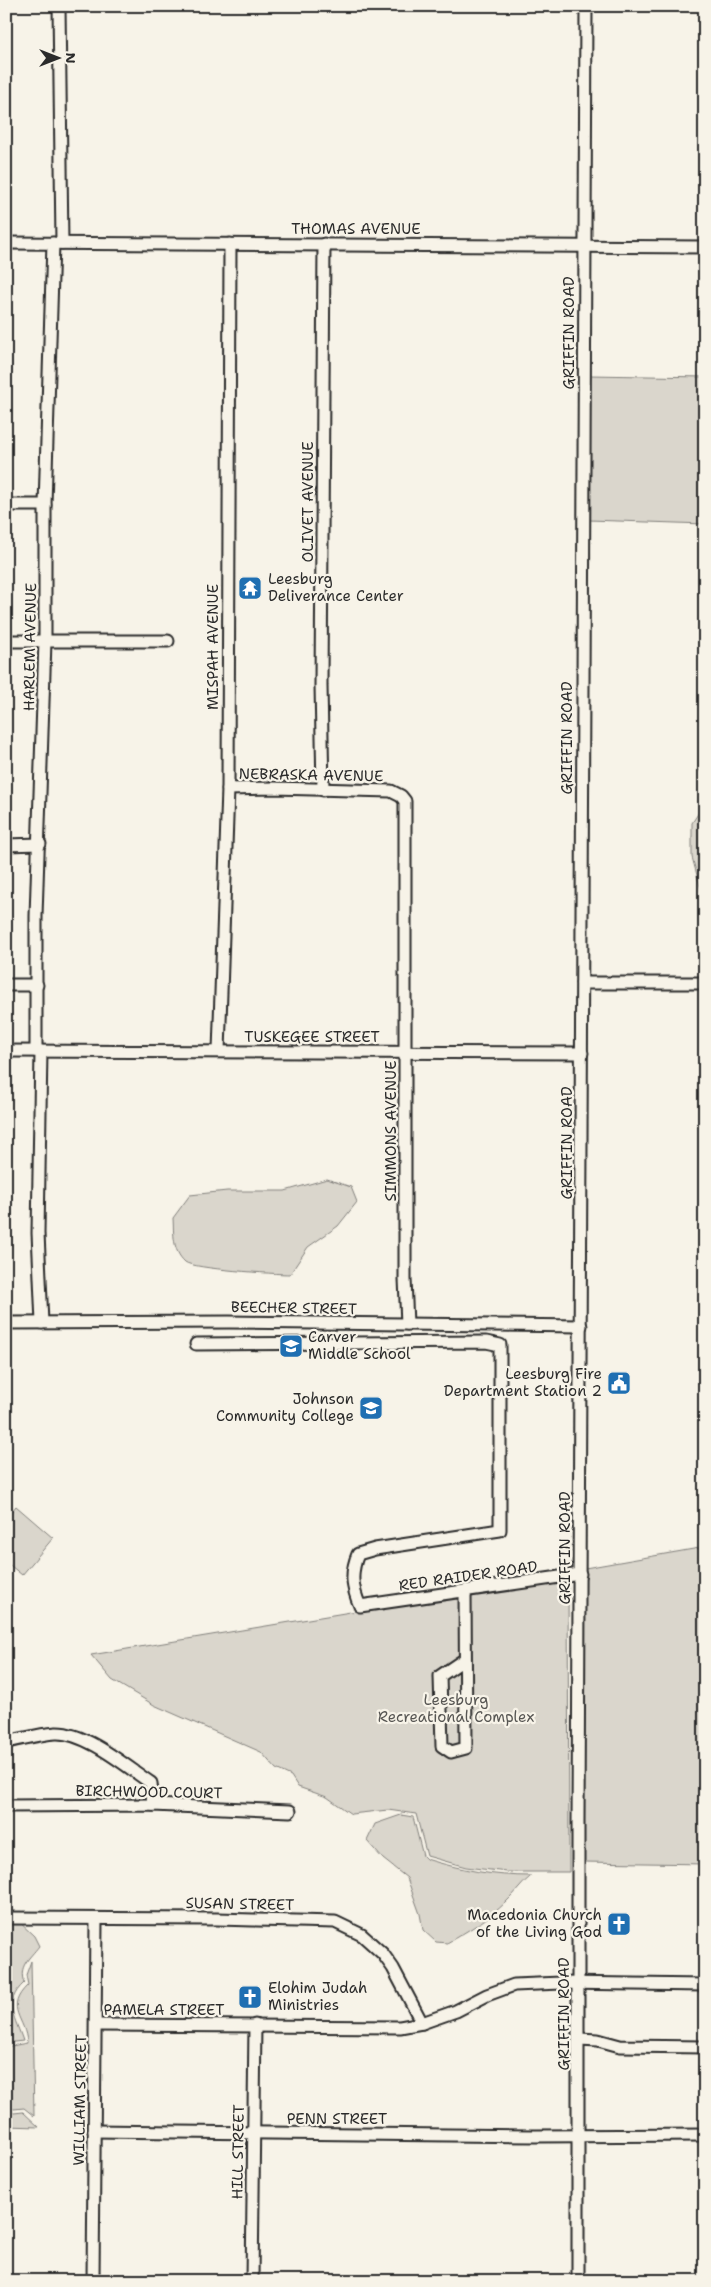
<svg xmlns="http://www.w3.org/2000/svg" width="711" height="2287" font-family="'Shantell Sans',sans-serif">
<rect width="100%" height="100%" fill="#f7f3e8"/>
<filter id="ink" filterUnits="userSpaceOnUse"><feTurbulence type="fractalNoise" baseFrequency=".02" numOctaves="2"/><feDisplacementMap in="SourceGraphic" scale="10" xChannelSelector="R" yChannelSelector="G"/><feConvolveMatrix kernelMatrix="1 2 1 2 8 2 1 2 1" color-interpolation-filters="sRGB"/></filter>
<g filter="url(#ink)">
<!-- green -->
<g fill="#dad6cc" stroke="#82807c">
<path d="M589 375 705 377V524L589 520Z"/>
<path d="M705 700V777L699 770 701 712Z"/>
<path d="M705 803V923L701 890 692 857V823Z"/>
<path d="M327 1179 351 1187 357 1202 338 1226 308 1247 290 1274C275 1274 193 1269 185 1262 172 1250 174 1234 173 1218L190 1195 227 1191H285Z"/>
<path d="M16 1506 53 1538 22 1575 6 1562V1518Z"/>
<path d="M705 1547V1864L584 1862 585 1568Z"/>
<path d="M568 1576 569 1872H507L466 1867 427 1856 416 1814 388 1810 351 1814 327 1797 298 1787 291 1776 276 1769 261 1752 154 1705 112 1680 91 1655Z"/>
<path d="M401 1815 413 1817 423 1856 426 1859C462 1870 493 1876 531 1876 521 1884 515 1894 506 1902 489 1919 467 1931 447 1943L436 1942 423 1930 420 1914 407 1878 383 1859 367 1841 375 1824Z"/>
<path d="M6 1918 16 1919 34 1936 39 1946C29 1959 18 1966 24 1983 2 2003 16 2019 23 2041L6 2043Z"/>
<path d="M31 1961 34 2116 24 2108 14 2109 6 2106V2047L27 2043C26 2018 3 2009 28 1985L26 1975Z"/>
<path d="M6 2110 14 2113 23 2112 39 2127 6 2126Z"/>
</g>
<g fill="none" stroke-linecap="round" stroke-linejoin="round">
<!-- minor casing -->
<g stroke="#2b2b2b" stroke-width="15">
<g id="minor">
<path d="M59 6 62 243"/>
<path d="M6 243 705 247"/>
<path d="M6 505H45"/>
<path d="M6 641H168"/>
<path d="M228 789 274 788 391 791 401 796 405 801V1279L407 1324"/>
<path d="M323 790 321 685 324 244"/>
<path d="M6 845 40 844"/>
<path d="M582 983H705"/>
<path d="M6 985H37"/>
<path d="M6 1051 582 1053"/>
<path d="M36 1051V916L45 641V505L53 243"/>
<path d="M41 1051 38 1233 42 1323"/>
<path d="M219 1051 228 789 230 244"/>
<path d="M6 1323 229 1322 581 1326"/>
<path d="M196 1344 486 1342 500 1345V1530L375 1549 358 1554C350 1573 352 1588 360 1606L580 1574"/>
<path d="M465 1659 440 1676 442 1746 451 1752 466 1748 465 1591"/>
<path d="M6 1742C22 1739 40 1734 56 1733 86 1732 127 1767 151 1783L153 1805"/>
<path d="M6 1806 153 1805 290 1811"/>
<path d="M6 1918 217 1919 335 1922 362 1935 383 1954 393 1968 422 2023"/>
<path d="M96 2025 400 2027 422 2023 456 2011 487 1995 514 1985 561 1983 705 1985"/>
<path d="M579 2039 598 2040 620 2046 705 2047"/>
<path d="M94 2131 535 2136 705 2135"/>
<path d="M93 2281 96 1919"/>
<path d="M252 2281 255 2025"/>
<path d="M578 2281V1824L586 6"/>
</g>
</g>
<!-- minor -->
<use href="#minor" stroke="#f7f3e8" stroke-width="11"/>
</g>
</g>
<!-- icons -->
<defs>
<g id="temple-square" transform="scale(1.25)"><rect x="-9" y="-9" width="18" height="18" rx="4" fill="#1f6fb2" stroke="#f7f3e8"/><path d="M0-6L5-2H3V0L6.5 2.5H4V6H1.5V3h-3V6H-4V2.5H-6.5L-3 0V-2H-5Z" fill="#fff"/></g>
<g id="school-square" transform="scale(1.25)"><rect x="-9" y="-9" width="18" height="18" rx="4" fill="#1f6fb2" stroke="#f7f3e8"/><path d="M0-5L7-2L0 1L-7-2ZM-4 1L0 2.5L4 1V4Q0 6-4 4Z" fill="#fff"/></g>
<g id="civic-square" transform="scale(1.25)"><rect x="-9" y="-9" width="18" height="18" rx="4" fill="#1f6fb2" stroke="#f7f3e8"/><path d="M-.6-6.5H3V-4.5H.6V-3L4-1V1h2V6H-6V1h2V-1L-.6-3ZM-1.2 2.5V6h2.4V2.5Z" fill="#fff"/></g>
<g id="church-square" transform="scale(1.25)"><rect x="-9" y="-9" width="18" height="18" rx="4" fill="#1f6fb2" stroke="#f7f3e8"/><path d="M-1.2-6h2.4v3.5h3.3v2.4h-3.3V6h-2.4V-.1h-3.3v-2.4h3.3Z" fill="#fff"/></g>
</defs>
<g fill-rule="evenodd">
<use href="#temple-square" x="250" y="588"/>
<use href="#school-square" x="291" y="1346"/>
<use href="#civic-square" x="619" y="1383"/>
<use href="#school-square" x="371" y="1408"/>
<use href="#church-square" x="619" y="1924"/>
<use href="#church-square" x="250" y="1997"/>
</g>
<g text-anchor="middle" dominant-baseline="central" stroke-width="4.5" stroke-linejoin="round" paint-order="stroke">
<!-- street labels -->
<g font-size="15" fill="#2b2b2b" stroke="#f7f3e8">
<text x="356" y="229">THOMAS AVENUE</text>
<text transform="translate(569 333) rotate(-90)">GRIFFIN ROAD</text>
<text transform="translate(308 502) rotate(-90)">OLIVET AVENUE</text>
<text transform="translate(30 647) rotate(-89)">HARLEM AVENUE</text>
<text transform="translate(213 647) rotate(-90)">MISPAH AVENUE</text>
<text transform="translate(567 738) rotate(-90)">GRIFFIN ROAD</text>
<text transform="translate(311 775) rotate(1)">NEBRASKA AVENUE</text>
<text x="312" y="1037">TUSKEGEE STREET</text>
<text transform="translate(391 1131) rotate(-90)">SIMMONS AVENUE</text>
<text transform="translate(567 1143) rotate(-90)">GRIFFIN ROAD</text>
<text transform="translate(294 1308) rotate(1)">BEECHER STREET</text>
<text transform="translate(565 1548) rotate(-90)">GRIFFIN ROAD</text>
<text transform="translate(468 1576) rotate(-8)">RED RAIDER ROAD</text>
<text transform="translate(149 1792) rotate(1)">BIRCHWOOD COURT</text>
<text transform="translate(240 1904) rotate(1)">SUSAN STREET</text>
<text x="164" y="2010">PAMELA STREET</text>
<text transform="translate(564 2014) rotate(-90)">GRIFFIN ROAD</text>
<text transform="translate(80 2100) rotate(-89)">WILLIAM STREET</text>
<text x="337" y="2119">PENN STREET</text>
<text transform="translate(238 2152) rotate(-89)">HILL STREET</text>
</g>
<!-- poi labels -->
<g font-size="15" fill="#2b2b2b" stroke="#f7f3e8" text-anchor="start">
<text x="268" y="579">Leesburg<tspan x="268" dy="17">Deliverance Center</tspan></text>
<text x="308" y="1337">Carver<tspan x="308" dy="17">Middle School</tspan></text>
<text x="602" y="1374" text-anchor="end">Leesburg Fire<tspan x="602" dy="17">Department Station 2</tspan></text>
<text x="354" y="1399" text-anchor="end">Johnson<tspan x="354" dy="17">Community College</tspan></text>
<text x="602" y="1915" text-anchor="end">Macedonia Church<tspan x="602" dy="17">of the Living God</tspan></text>
<text x="268" y="1988">Elohim Judah<tspan x="268" dy="17">Ministries</tspan></text>
</g>
<!-- park labels -->
<g font-size="15" fill="#575653" stroke="#f7f3e8">
<text x="456" y="1700">Leesburg<tspan x="456" dy="17">Recreational Complex</tspan></text>
</g>
</g>
<!-- margin -->
<rect width="711" height="2287" fill="none" stroke="#f7f3e8" stroke-width="25"/>
<rect x="12" y="12" width="686" height="2262" fill="none" stroke="#2b2b2b" stroke-width="2" filter="url(#ink)"/>
<!-- north arrow -->
<g transform="translate(58 58) rotate(90)" stroke="#f7f3e8" stroke-width="4" paint-order="stroke">
<path d="M0-4L9 19L0 12L-9 19Z" fill="#2b2b2b"/>
<text y="-8" font-size="14" font-weight="bold" text-anchor="middle" fill="#2b2b2b">N</text>
</g>
</svg>
